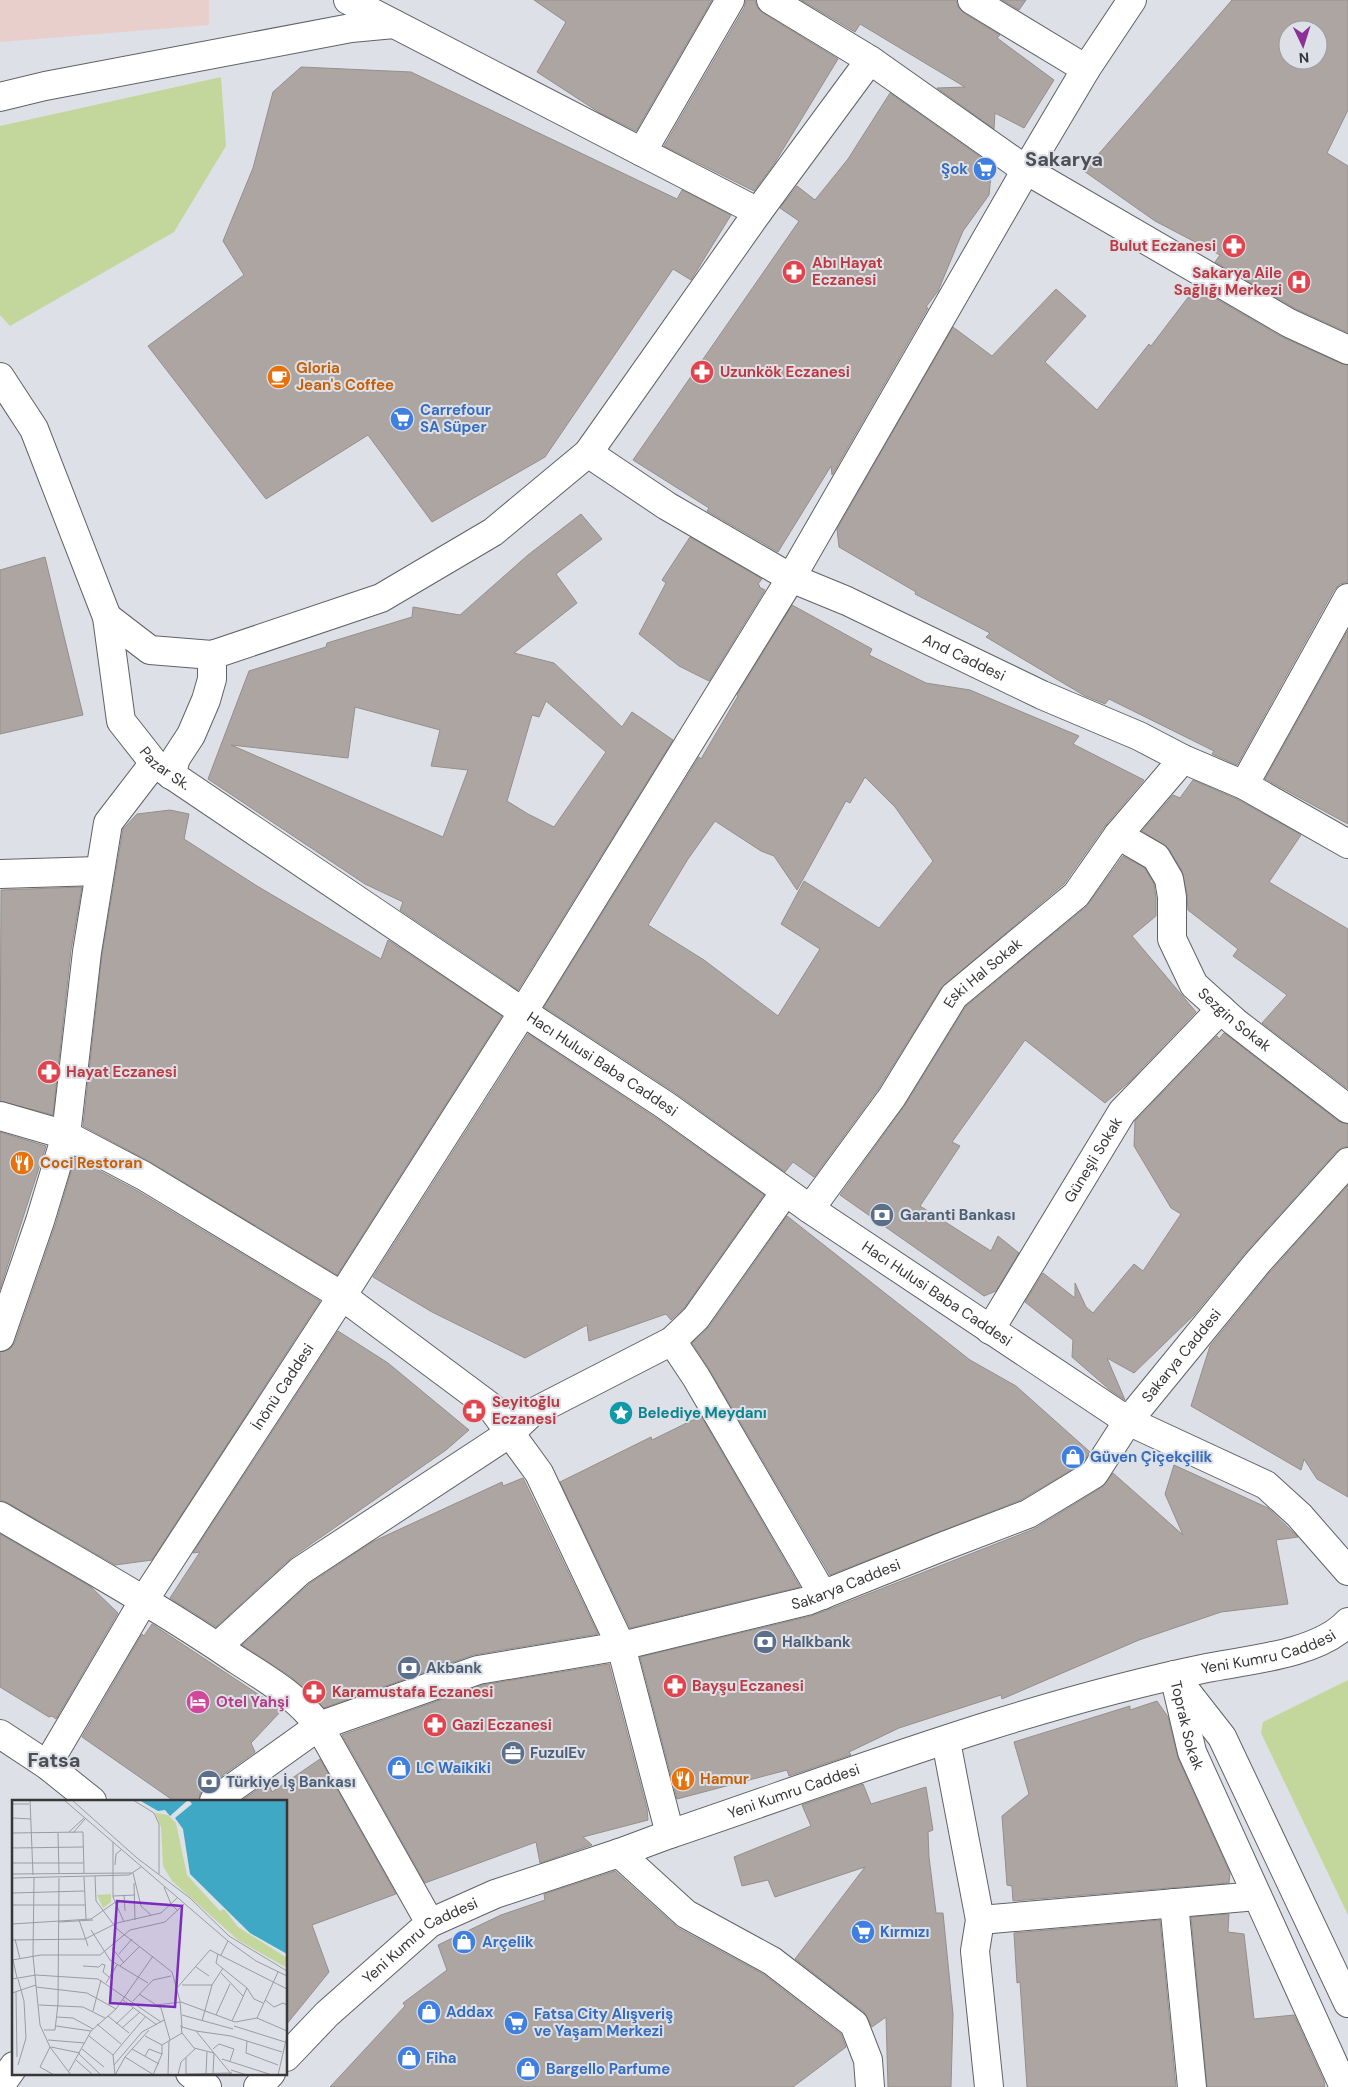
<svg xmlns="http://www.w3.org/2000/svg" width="1348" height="2087" font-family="'DM Sans',sans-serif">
<rect width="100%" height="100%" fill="#dde0e6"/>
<!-- education -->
<path fill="#e9cfcb" d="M0 0H209V25L0 42Z"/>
<!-- green -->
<g fill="#c3d79c">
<path d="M221 77 226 146 174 232 10 326 0 315V126Z"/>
<path d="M1348 1680V1915L1261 1733 1263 1722Z"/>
</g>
<!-- building -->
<g fill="#aca5a2" stroke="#958f8c" fill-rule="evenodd">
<path d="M534 0H712L636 131 600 113 537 72 566 22Z"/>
<path d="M746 0H755L757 7 763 13 838 59 774 164 754 191 664 146 744 8Z"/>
<path d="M801 0H956L958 7 964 13 1000 35 997 38 1054 80 1024 128 995 113 994 129 937 88 965 87 860 24 855 32Z"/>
<path d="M1002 0H1026L1019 10Z"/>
<path d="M1232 0H1348V110L1327 153 1348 166V333L1296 309 1215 262 1220 255 1155 221 1084 171ZM1288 30H1318V60H1288Z"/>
<path d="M301 67 411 72 677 199 682 190 731 215 691 280 673 269 545 457 432 522 368 435 266 499 148 346 244 275 223 241 253 168 273 92Z"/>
<path d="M890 93 992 165 989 195 963 231 938 291 926 307 928 308 832 475 831 466 778 552 707 511 709 508 633 460 799 221 780 208 797 186 815 200 848 159Z"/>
<path d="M1196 287 1282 337 1342 364 1348 365V582L1340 584 1334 590 1237 765 1212 754 1214 751 1109 699 1105 704 1085 696 986 637 990 633 915 594 916 592 839 547 837 529 953 327 992 356 1056 289 1086 316 1045 362 1097 410 1149 344 1151 346Z"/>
<path d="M581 514 602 539 556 574 577 603 514 653 554 663 622 727 632 712 673 740 518 990 400 910 403 902 365 884 208 779 249 671 326 647 327 643 412 617 413 607 460 615 528 555ZM546 701 606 752 554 827 528 814 507 801 532 715 539 717ZM355 707 440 730 431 766 468 770 443 837 231 745 348 758Z"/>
<path d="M690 537 762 579 758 584 760 586 759 587 765 590 709 681 679 666 639 634 666 583 662 580Z"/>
<path d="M45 557 83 715 0 734V570Z"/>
<path d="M792 605 872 649 869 655 926 683 970 690 1079 736 1073 744 1144 780 1105 826 1064 884 941 988 879 1088 814 1177 793 1162 785 1172 674 1092 544 1007 699 757 701 759 738 696 737 695ZM865 777 895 807 933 861 879 928 804 881 781 924 820 949 778 1016 704 960 648 925 688 859 715 821 761 851 774 856 797 890 846 801 850 803Z"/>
<path d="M1348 630V824L1265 779Z"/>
<path d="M1193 780 1237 799 1301 835 1269 882 1348 929V1089L1262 1023 1287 995 1233 956 1238 949 1188 910 1187 895 1182 871 1169 849 1142 831 1173 795 1180 798Z"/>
<path d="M170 810 189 814 184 839 257 886 381 959 388 940 502 1016 337 1275 152 1163 83 1126 102 954 123 829 137 814Z"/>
<path d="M1123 856 1145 868 1154 884 1156 898V916L1132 936 1196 1012 1128 1083 1105 1103 1025 1040 952 1142 960 1146 920 1206 991 1251 998 1236 1019 1253 996 1291 984 1296 840 1195 905 1105 966 1006 1086 907Z"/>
<path d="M82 887 71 950 53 1115 0 1101 1 890Z"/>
<path d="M1224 1033 1338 1121 1348 1124V1147H1343L1336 1152 1246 1252 1194 1315 1134 1373 1107 1358 1125 1400 1110 1390 1072 1357 1073 1340 1025 1302 1043 1273 1075 1298V1283L1086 1307 1093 1313 1134 1264 1143 1271 1181 1214 1171 1208 1134 1146 1135 1121 1217 1036 1219 1039Z"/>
<path d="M528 1034 656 1118 764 1195 684 1308 671 1320 666 1314 589 1341 587 1325 525 1358 432 1312 373 1277Z"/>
<path d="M0 1132 46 1146 0 1289Z"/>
<path d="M75 1158 136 1190 320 1301 152 1560 115 1565 8 1503 0 1500V1352L10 1349 15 1342 55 1226Z"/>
<path d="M1348 1185V1497L1317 1479 1304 1459 1301 1470 1191 1406 1210 1346 1270 1272Z"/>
<path d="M787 1216 970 1360 1016 1386 1090 1452 1083 1463 1021 1500 830 1575 709 1369 692 1343 709 1327Z"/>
<path d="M338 1331 388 1363 469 1430 446 1450 291 1558 216 1627 170 1598 200 1552 193 1553Z"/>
<path d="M701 1416 800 1587 630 1628 560 1482 651 1437 652 1440Z"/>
<path d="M1174 1465 1268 1508 1298 1537 1276 1540 1288 1604 1221 1612 1139 1640 1002 1699 1001 1695 899 1728 849 1752 851 1755 789 1776 787 1770 677 1799 640 1657 811 1616 830 1609 1034 1529 1102 1487 1113 1473 1183 1535 1165 1494Z"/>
<path d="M523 1478 598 1634 473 1655 324 1708 291 1677 242 1645 310 1583 372 1542 502 1482 503 1486Z"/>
<path d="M0 1534 91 1587 118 1613 56 1719 52 1716 49 1717 0 1687Z"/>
<path d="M152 1624 282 1710 251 1743 255 1752 205 1788 200 1794 199 1801H174L82 1737 142 1634 144 1636Z"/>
<path d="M609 1664 647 1809 648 1820 583 1837 592 1845 540 1863 536 1842 425 1883 342 1735 482 1685Z"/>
<path d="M1157 1701 1168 1717 1178 1758 1230 1873 1229 1883 1013 1901 1012 1886 1007 1885 1002 1816 1029 1794 1014 1742 1130 1706V1710Z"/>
<path d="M320 1759 396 1894 312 1925 329 1972 286 2025V1801H241L268 1782 272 1792Z"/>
<path d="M863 1784 871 1804 926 1787 933 1830 928 1832 929 1857 936 1913H943L953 2014 951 2087H888L886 2017 872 2027 864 2012 795 1959 865 1867 775 1897 768 1880 742 1886 734 1857 811 1826 802 1805Z"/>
<path d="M615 1871 678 1928 763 1974 841 2034 846 2047 793 2087H330L405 2006 403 2003 447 1970 438 1945 501 1915 545 1900 544 1894Z"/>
<path d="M1229 1914 1228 1932 1244 1934 1254 2019 1294 2015 1324 2081 1325 2087H1207L1191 1917Z"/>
<path d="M1160 1920 1176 2087H1027L1020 1982 1017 1983 1014 1933Z"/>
</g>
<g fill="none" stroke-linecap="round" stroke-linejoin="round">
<!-- street casing -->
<g stroke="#606267" stroke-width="30">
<g id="street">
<path d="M348 0 758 212"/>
<path d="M771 0 870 60 1026 170 1289 323 1348 350"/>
<path d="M972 0 1086 69"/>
<path d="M0 97 45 86 351 28 394 24"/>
<path d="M642 152 730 0"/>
<path id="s1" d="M0 377 34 429 107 617 121 721 154 763 523 1012 665 1105 810 1209 1128 1421 1266 1485 1299 1515 1348 1571"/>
<path id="s2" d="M588 453 667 506 791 578 847 601 1042 695 1139 736 1183 759 1244 785 1348 844"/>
<path d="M107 617 150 650 212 655 381 598 493 532 588 453 758 212 870 60"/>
<path d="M171 775 176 758 191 735 206 700 212 679V655"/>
<path d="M1244 785 1348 598"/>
<path id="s3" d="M1118 835 1156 857 1169 879 1172 897V939L1194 985 1235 1022 1348 1109"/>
<path d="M0 874 99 871"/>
<path d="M0 1116 66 1135 144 1176 342 1296 491 1407 539 1473 621 1646 670 1834"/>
<path id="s4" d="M810 1209 892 1097 954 996 1076 895 1118 835 1183 759"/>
<path id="s5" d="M990 1330 1122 1112 1221 1009"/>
<path d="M0 1337 40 1221 66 1135 87 952 108 823 154 763"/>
<path d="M672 1341 696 1318 785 1192"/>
<path d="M0 1516C80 1563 161 1608 237 1660 268 1680 297 1696 319 1726L430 1923"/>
<path d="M218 1646 300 1571 510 1433 530 1414 672 1341 696 1377 823 1595"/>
<path d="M0 1734 47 1765 92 1801"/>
<path d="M946 1741 980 1920 975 1951 989 2087"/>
<path id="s6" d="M47 1765 144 1600 342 1296 523 1012 791 578 1026 170 1086 69 1132 0"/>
<path id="s7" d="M214 1801 319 1726 478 1670 621 1646 807 1601 944 1546 1028 1514 1094 1474 1128 1421 1258 1262 1348 1162"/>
<path d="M619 1853 686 1914 772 1961 854 2024 868 2060 870 2087"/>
<path d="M1174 1903 1192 2087"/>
<path d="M980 1920 1257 1896"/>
<path id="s8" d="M286 2057 327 2014 430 1923 495 1894 619 1853 670 1834C847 1774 1023 1706 1207 1668 1248 1660 1319 1654 1348 1622"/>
<path d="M190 2073 207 2087"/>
<path d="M0 2086 14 2066"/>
<path d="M258 2087 271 2073"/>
</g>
</g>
<!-- secondary casing -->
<g stroke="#606267" stroke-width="30">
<g id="secondary">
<path id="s9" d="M1174 1675 1192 1752 1344 2087"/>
<path d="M1179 1682 1222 1737 1348 2003"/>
</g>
</g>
<!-- street -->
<use href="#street" stroke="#fff" stroke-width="28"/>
<!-- secondary -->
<use href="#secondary" stroke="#fff" stroke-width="28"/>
</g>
<!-- icons -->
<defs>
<g id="supermarket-disc" transform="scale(1.25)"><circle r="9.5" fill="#3f7fe0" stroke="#dde0e6"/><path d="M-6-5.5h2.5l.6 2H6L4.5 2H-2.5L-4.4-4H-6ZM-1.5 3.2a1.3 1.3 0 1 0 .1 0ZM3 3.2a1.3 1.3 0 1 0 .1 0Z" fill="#fff"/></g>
<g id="pharmacy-disc" transform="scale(1.25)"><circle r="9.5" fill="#e0444e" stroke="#dde0e6"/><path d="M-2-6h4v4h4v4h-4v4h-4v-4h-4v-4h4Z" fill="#fff"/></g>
<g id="hospital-disc" transform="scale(1.25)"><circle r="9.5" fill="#e0444e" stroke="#dde0e6"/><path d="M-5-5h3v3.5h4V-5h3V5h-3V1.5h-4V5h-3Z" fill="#fff"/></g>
<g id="cafe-disc" transform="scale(1.25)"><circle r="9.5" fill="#e8710a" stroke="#dde0e6"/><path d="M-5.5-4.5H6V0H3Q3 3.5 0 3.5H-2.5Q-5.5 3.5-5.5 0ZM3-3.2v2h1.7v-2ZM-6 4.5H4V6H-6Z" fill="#fff"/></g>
<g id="restaurant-disc" transform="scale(1.25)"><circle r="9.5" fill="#e8710a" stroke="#dde0e6"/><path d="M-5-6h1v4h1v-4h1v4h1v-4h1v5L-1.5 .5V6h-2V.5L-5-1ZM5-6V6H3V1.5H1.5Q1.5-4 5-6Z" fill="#fff"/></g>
<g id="bank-disc" transform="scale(1.25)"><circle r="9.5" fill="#5c6f8a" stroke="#dde0e6"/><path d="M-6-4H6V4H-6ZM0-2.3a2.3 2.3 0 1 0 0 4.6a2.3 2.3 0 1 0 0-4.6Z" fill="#fff"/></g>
<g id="sight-disc" transform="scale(1.25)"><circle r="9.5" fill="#0f9aa8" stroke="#dde0e6"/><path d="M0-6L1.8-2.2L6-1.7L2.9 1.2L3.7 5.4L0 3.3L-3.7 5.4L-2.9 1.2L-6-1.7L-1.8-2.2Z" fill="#fff"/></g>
<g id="shop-disc" transform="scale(1.25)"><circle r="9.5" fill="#3f7fe0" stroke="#dde0e6"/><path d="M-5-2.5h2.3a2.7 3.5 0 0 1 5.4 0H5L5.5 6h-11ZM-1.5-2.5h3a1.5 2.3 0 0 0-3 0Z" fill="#fff"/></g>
<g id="hotel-disc" transform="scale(1.25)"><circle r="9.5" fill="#d1479c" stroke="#dde0e6"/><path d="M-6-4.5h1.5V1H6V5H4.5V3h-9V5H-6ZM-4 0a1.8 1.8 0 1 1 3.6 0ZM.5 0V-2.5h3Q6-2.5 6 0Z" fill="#fff"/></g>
<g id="office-disc" transform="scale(1.25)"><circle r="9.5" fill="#5c6f8a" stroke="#dde0e6"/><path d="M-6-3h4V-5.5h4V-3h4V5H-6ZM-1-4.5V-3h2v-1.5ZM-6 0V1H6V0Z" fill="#fff"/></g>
</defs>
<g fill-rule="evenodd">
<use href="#supermarket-disc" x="985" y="169"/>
<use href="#pharmacy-disc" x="1234" y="246"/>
<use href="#pharmacy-disc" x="794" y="272"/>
<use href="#hospital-disc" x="1299" y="282"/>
<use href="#pharmacy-disc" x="702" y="372"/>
<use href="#cafe-disc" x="279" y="377"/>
<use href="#supermarket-disc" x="402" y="419"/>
<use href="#pharmacy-disc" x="49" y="1072"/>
<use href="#restaurant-disc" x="22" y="1163"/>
<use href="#bank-disc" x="882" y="1215"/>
<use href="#pharmacy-disc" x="474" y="1411"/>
<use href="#sight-disc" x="621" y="1413"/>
<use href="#shop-disc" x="1073" y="1457"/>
<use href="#bank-disc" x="765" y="1642"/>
<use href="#bank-disc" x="409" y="1668"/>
<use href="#pharmacy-disc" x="675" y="1686"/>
<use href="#pharmacy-disc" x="314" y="1692"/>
<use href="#hotel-disc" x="198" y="1702"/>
<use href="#pharmacy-disc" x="435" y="1725"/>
<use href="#office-disc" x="513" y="1753"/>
<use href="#shop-disc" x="399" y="1768"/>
<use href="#restaurant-disc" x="683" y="1779"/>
<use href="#bank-disc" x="209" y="1782"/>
<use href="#supermarket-disc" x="863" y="1932"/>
<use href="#shop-disc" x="464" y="1942"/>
<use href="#shop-disc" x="429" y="2012"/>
<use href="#supermarket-disc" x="516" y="2023"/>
<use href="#shop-disc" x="409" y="2058"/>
<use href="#shop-disc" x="528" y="2069"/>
</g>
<g text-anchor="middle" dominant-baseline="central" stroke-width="4" stroke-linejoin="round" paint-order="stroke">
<!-- shop labels -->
<g font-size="15" font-weight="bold" fill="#366cbe" stroke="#dde0e6" text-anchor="start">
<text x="968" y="169" text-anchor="end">Şok</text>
<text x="420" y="410">Carrefour<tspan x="420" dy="17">SA Süper</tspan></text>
<text x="1090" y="1457">Güven Çiçekçilik</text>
<text x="416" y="1768">LC Waikiki</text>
<text x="880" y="1932">Kırmızı</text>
<text x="482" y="1942">Arçelik</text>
<text x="446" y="2012">Addax</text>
<text x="534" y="2014">Fatsa City Alışveriş<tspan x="534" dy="17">ve Yaşam Merkezi</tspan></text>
<text x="426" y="2058">Fiha</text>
<text x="546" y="2069">Bargello Parfume</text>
</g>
<!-- health labels -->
<g font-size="15" font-weight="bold" fill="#be3a42" stroke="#dde0e6" text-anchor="start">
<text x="1216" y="246" text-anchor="end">Bulut Eczanesi</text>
<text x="812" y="263">Abı Hayat<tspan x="812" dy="17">Eczanesi</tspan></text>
<text x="1282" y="273" text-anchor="end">Sakarya Aile<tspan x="1282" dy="17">Sağlığı Merkezi</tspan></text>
<text x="720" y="372">Uzunkök Eczanesi</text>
<text x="66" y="1072">Hayat Eczanesi</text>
<text x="492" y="1402">Seyitoğlu<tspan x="492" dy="17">Eczanesi</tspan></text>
<text x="692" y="1686">Bayşu Eczanesi</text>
<text x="332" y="1692">Karamustafa Eczanesi</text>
<text x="452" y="1725">Gazi Eczanesi</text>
</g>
<!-- food labels -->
<g font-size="15" font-weight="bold" fill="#c56008" stroke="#dde0e6" text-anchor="start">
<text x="296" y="368">Gloria<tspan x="296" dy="17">Jean's Coffee</tspan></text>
<text x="40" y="1163">Coci Restoran</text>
<text x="700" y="1779">Hamur</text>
</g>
<!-- street labels -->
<g font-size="15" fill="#37373a" stroke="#dde0e6">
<text stroke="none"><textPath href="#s2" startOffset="429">And Caddesi</textPath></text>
<text stroke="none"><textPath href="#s1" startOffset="434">Pazar Sk.</textPath></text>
<text stroke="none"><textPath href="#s4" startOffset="294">Eski Hal Sokak</textPath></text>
<text stroke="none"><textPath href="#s3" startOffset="234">Sezgin Sokak</textPath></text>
<text stroke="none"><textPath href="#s1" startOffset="962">Hacı Hulusi Baba Caddesi</textPath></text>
<text stroke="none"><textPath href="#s5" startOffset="199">Güneşli Sokak</textPath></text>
<text stroke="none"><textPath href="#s1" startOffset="1368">Hacı Hulusi Baba Caddesi</textPath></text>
<text stroke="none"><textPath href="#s7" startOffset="1096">Sakarya Caddesi</textPath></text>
<text stroke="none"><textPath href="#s6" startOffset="446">İnönü Caddesi</textPath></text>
<text stroke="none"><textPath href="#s7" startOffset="676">Sakarya Caddesi</textPath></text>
<text stroke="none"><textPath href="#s8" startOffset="1079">Yeni Kumru Caddesi</textPath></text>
<text stroke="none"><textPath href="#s9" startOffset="52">Toprak Sokak</textPath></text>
<text stroke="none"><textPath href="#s8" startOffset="584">Yeni Kumru Caddesi</textPath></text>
<text stroke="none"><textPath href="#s8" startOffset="179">Yeni Kumru Caddesi</textPath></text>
</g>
<!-- service labels -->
<g font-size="15" font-weight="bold" fill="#4e5e75" stroke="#dde0e6" text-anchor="start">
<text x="900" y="1215">Garanti Bankası</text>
<text x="782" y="1642">Halkbank</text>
<text x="426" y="1668">Akbank</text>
<text x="530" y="1753">FuzulEv</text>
<text x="226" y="1782">Türkiye İş Bankası</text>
</g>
<!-- culture labels -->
<g font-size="15" font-weight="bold" fill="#0d838f" stroke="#dde0e6" text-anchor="start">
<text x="638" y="1413">Belediye Meydanı</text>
</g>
<!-- hotel labels -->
<g font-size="15" font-weight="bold" fill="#b23c85" stroke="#dde0e6" text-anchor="start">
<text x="216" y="1702">Otel Yahşi</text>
</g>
<!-- district labels -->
<g font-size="20" font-weight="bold" fill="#4d4f54" stroke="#dde0e6">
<text x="1064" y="159">Sakarya</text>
<text x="54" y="1760">Fatsa</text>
</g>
</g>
<!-- overview -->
<g transform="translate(12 1800)">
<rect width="275" height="275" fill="#dde0e6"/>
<path d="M143 13 156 15 164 23 175 75 208 111 212 109 226 127 275 158V168L226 140 160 81 151 66 149 27ZM99 94V102L91 108 85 95Z" fill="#c3d79c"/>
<path d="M127 0H176L158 16 153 10 146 11ZM177 0H275V154L238 133 178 74 171 29 163 18 180 4Z" fill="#3fa8c5"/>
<path fill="none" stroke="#9b9ca1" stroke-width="1" d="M18 0 21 75M52 0 216 141 244 161 275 176M60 0 125 58 178 98 217 136 275 171M121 0 142 13 147 24V74M0 4H17M0 18 19 19M57 32 72 18M0 33 71 32 72 73M46 33 47 73M61 33 73 19M101 42V97L112 122M0 48 71 47M0 63H71M103 65 104 54 109 50M121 73 129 106 139 115M0 74 120 73M83 76 84 101 105 129 160 172 168 201 170 227M72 77 74 119M0 78 117 75 129 67M22 78 21 156 28 225 38 247 59 275M122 83 123 120M152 87 159 104 166 111M0 93 72 91M112 95 113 111M101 96 123 95M0 105H73M67 120 76 146M47 122 81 120M0 124 79 119 105 101M79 130 98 160 136 183M3 139 8 159M0 140 73 139 105 123 149 113 165 98M100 148 112 163M107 154 120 139M206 154 204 163 235 188 220 221M209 155 216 141M0 160 29 155H88L118 130 153 122 172 104M1 160 5 178M71 166 87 167 90 164 93 165 91 172 97 177M108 166 128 146M184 167 197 176M209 173 231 196M0 179 24 175 86 179 149 222M6 179 12 201 14 238 6 265M94 183 105 165M170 185H200M24 187 75 193 104 209M235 188 242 199 251 203M164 189 198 150 275 189M4 192 5 257M0 193 24 185M127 194 149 208 158 240M111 200 145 225M253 200 262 207 271 203 275 205M121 201 141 180 159 176M27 205 71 207 93 218M144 205 169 202 223 222 245 218 275 231M81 211 89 180M170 215 221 229M204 215 218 184M96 216 117 233M45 217 61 218 81 229M245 218 266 172M190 221 200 185 211 168M85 224 109 244M104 224 121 208M44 226 79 231M222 226 273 242M170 227 184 231 220 275M110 228 128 212M32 230H43L46 204 47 78M184 231 219 236 270 252M170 233 182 248 202 253 201 275M77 236 101 255M133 236 150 245M36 240 73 243M235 241 234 253 266 265M38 247 28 267 42 275M39 247 68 253M70 249 92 267M120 249 147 264M201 249 207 244 222 249 218 261M67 254 89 275M133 256 137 249 150 254M113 257 142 275M174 258V274L220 273M210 259 260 275M64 260 81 275M102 265 130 232 152 220M219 270 235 275M57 271 79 231 104 209 141 156M194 274 195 252M103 275 101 255 134 216M103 275 113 257 137 230M141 275 150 254V245L170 233 169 225M156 275 157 241M166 275 169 262 183 249M266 275 275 236"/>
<path fill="#7b2cbf" fill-opacity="0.15" stroke="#7b2cbf" stroke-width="2.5" d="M105 101 170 106 163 207 98 203Z"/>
<rect width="275" height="275" fill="none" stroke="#37373a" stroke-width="2.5"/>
</g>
<!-- north arrow -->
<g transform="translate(1303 45) rotate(176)"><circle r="24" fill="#dde0e6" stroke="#9b9ca1"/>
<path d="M0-4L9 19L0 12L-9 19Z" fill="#8e2e97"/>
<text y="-8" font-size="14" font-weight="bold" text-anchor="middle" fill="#37373a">N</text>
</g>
</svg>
